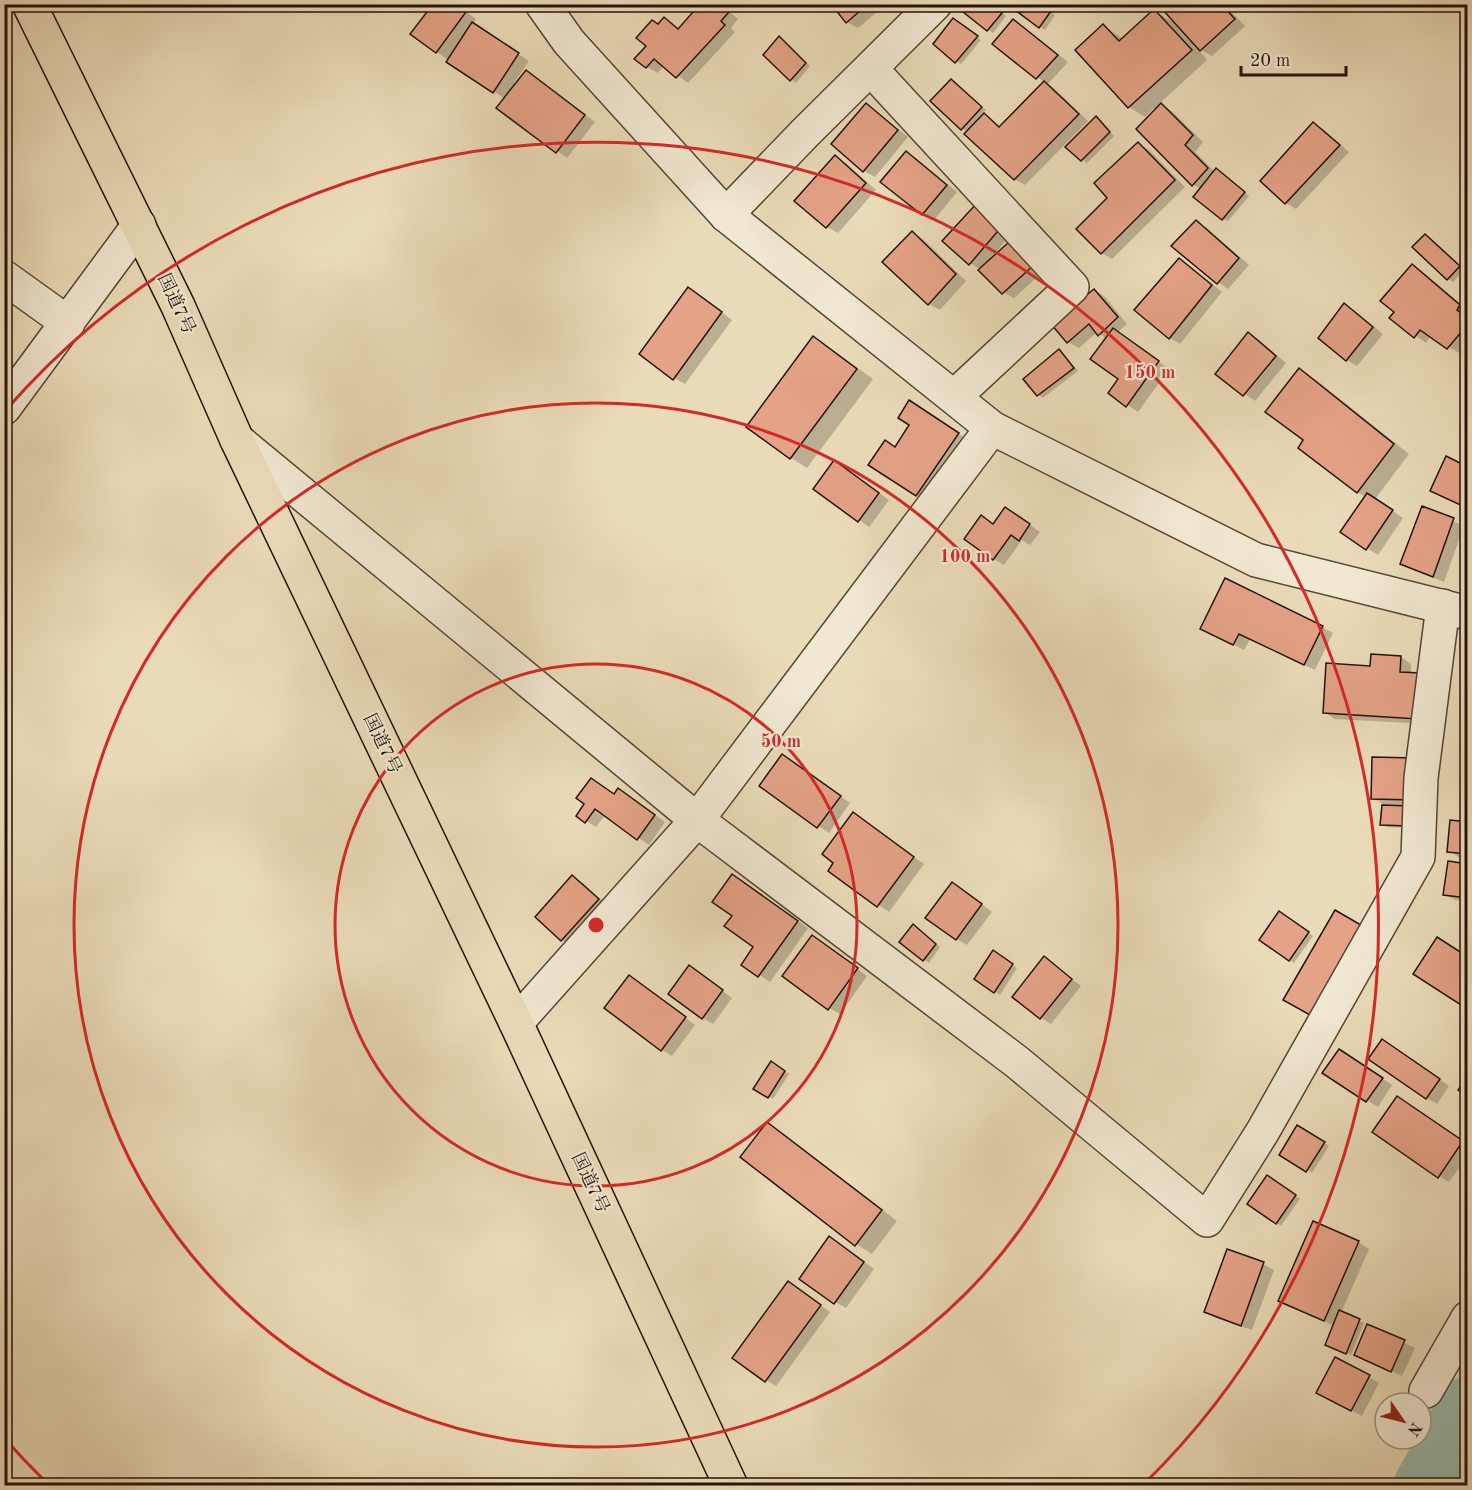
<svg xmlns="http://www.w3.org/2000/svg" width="1472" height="1490" font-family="'Old Standard TT','Noto Serif JP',serif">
<rect width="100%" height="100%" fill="#eadbb8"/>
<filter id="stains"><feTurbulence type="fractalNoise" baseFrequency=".00333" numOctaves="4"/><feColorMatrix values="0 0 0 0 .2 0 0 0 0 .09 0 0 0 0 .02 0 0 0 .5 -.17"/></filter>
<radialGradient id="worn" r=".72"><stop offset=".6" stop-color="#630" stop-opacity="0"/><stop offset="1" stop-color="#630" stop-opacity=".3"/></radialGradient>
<!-- shadow -->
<g fill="#0003">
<path d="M456 4 476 19 473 24 529 61 514 83 516 85 526 72 595 122 567 158 498 108 505 99 437 52Z"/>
<path d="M720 4 738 19 731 28 735 32 688 83 664 65 658 73 647 67 648 46 659 25 665 19 680 29 702 5 712 11Z"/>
<path d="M833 4H883L884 6 858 28 847 22Z"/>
<path d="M956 4H993L1006 16 993 33Z"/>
<path d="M1041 4 1055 15 1045 30 1040 27Z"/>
<path d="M1169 4H1224L1245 26 1212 56 1196 47 1207 60 1159 104 1172 111 1203 142 1195 152 1215 172 1221 173 1249 196 1228 221 1223 219 1201 189 1192 184 1156 110 1154 108 1145 117 1129 107 1077 50 1103 26 1123 39 1154 11 1175 23Z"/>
<path d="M1013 21 1024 27 1068 62 1048 84 1055 89 1088 121 1025 185 1014 179 968 132 962 128 951 81 986 110 982 114 1001 127 1044 82 994 44Z"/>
<path d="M959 23 981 40 961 64 956 61Z"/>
<path d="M780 38 810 66 796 83 765 55Z"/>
<path d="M866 105 876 111 908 137 875 177 864 171Z"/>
<path d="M1096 118 1114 136 1087 163 1067 147Z"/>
<path d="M1313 123 1324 130 1349 152 1296 209 1286 203Z"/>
<path d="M1138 144 1149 150 1185 187 1112 259 1102 253 1109 198Z"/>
<path d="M907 153 917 159 957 192 934 220 923 214Z"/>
<path d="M836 157 846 163 876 190 838 233 827 227 796 201Z"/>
<path d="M978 204 1013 232 989 260 990 262 1009 244 1045 270 1014 298 1003 292 981 270 970 263Z"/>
<path d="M1196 222 1207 228 1249 265 1228 289 1218 282Z"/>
<path d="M912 233 923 239 966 281 940 310 929 304 884 262Z"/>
<path d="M1430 239 1464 270 1453 282 1448 279Z"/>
<path d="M1179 259 1190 266 1222 292 1180 344 1170 338Z"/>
<path d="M1412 266 1423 272 1468 310V343L1459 353 1431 335 1426 343 1391 318 1396 312Z"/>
<path d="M1094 290 1105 297 1127 324 1118 332 1169 369 1138 412 1110 393 1120 379 1107 339 1097 332 1079 348 1068 342Z"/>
<path d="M699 295 732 320 685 384 674 378Z"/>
<path d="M1345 305 1355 311 1383 334 1357 366 1347 360Z"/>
<path d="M1248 334 1259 340 1286 363 1255 401 1217 374Z"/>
<path d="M814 338 830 348 873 379 807 468 791 458 748 427Z"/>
<path d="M1060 351 1064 354 1078 371 1043 398 1038 395Z"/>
<path d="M1299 370 1315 379 1409 454 1375 499 1403 518 1378 555 1342 532 1366 497 1357 492 1306 439Z"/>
<path d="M920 408 968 440 927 501 870 465 896 448Z"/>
<path d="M845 468 889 500 869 527 859 520Z"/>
<path d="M1423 508 1464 526 1444 582 1402 564Z"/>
<path d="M1016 515 1040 532 1030 545 1022 540 1004 565 994 559V525Z"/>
<path d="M1322 627 1333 633 1315 670 1250 639 1244 650 1213 634Z"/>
<path d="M1401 657 1411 664V674L1429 724 1335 719 1324 712Z"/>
<path d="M783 756 850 803 829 833 761 786Z"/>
<path d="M1415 759 1413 828 1387 827 1382 824 1383 804 1373 798Z"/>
<path d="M615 795 629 796 665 822 649 845 605 815 596 827 586 821V804Z"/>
<path d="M853 814 924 864 889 912 830 871 836 862Z"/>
<path d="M1468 824V858L1459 857 1449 851Z"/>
<path d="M1468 866V902L1455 900 1444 894Z"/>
<path d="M573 877 583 883 608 906 572 946 562 940Z"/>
<path d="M743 882 808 928 770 982 743 964 755 947 734 916Z"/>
<path d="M963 890 992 912 967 945 957 939Z"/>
<path d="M1284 916 1313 936 1294 963 1261 940Z"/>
<path d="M918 929 940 947 929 963 924 960Z"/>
<path d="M823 943 867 976 840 1014 829 1008Z"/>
<path d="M998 955 1017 968 1000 995 976 979Z"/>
<path d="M1468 957V1007L1462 1003Z"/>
<path d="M1044 958 1081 986 1051 1024 1041 1018Z"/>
<path d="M700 974 732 998 713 1024 703 1018Z"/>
<path d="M640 983 695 1025 672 1056 662 1050Z"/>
<path d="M1393 1047 1449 1086 1437 1104 1427 1098Z"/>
<path d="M1350 1057 1392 1085 1378 1107 1324 1073Z"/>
<path d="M772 1063 789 1074 773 1099 756 1089Z"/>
<path d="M1408 1104 1468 1145V1156L1449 1182 1439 1176Z"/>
<path d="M767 1124 783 1133 897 1221 872 1254 856 1244Z"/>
<path d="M1298 1127 1329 1146 1312 1173 1281 1154Z"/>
<path d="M1272 1180 1300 1199 1281 1226 1277 1223Z"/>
<path d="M1358 1242 1369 1249 1341 1313 1364 1323 1351 1355 1332 1347 1334 1326 1280 1300Z"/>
<path d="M840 1244 874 1269 846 1308 835 1302Z"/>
<path d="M1228 1251 1263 1264 1274 1270 1252 1330 1216 1318 1206 1312Z"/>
<path d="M799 1289 830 1312 776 1386 766 1380Z"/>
<path d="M1368 1326 1415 1348 1402 1376 1367 1360Z"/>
<path d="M1369 1377 1379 1383 1362 1416 1329 1399Z"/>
</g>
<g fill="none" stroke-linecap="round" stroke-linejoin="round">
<!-- river -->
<path stroke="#98bbac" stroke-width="63" d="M1425 1486 1468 1408"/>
</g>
<!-- building -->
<g fill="#e4a287" stroke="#251108" stroke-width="1.5">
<path d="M433 4H456L466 12 436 53 410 34Z"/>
<path d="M700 4H704L710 11 715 4H721L729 12 721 21 725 25 676 78 654 59 646 68 634 59 646 46 636 38 652 20 658 24 664 17 678 29Z"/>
<path d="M831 4H868L846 23Z"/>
<path d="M953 4H993L1002 13 987 31Z"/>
<path d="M1007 4H1043L1051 11 1039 28Z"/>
<path d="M1167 4H1221L1235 19 1200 51 1162 9Z"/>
<path d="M1154 9 1192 50 1128 108 1075 50 1103 24 1119 41Z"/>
<path d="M953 18 978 36 955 63 933 44Z"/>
<path d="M1013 19 1058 55 1036 79 992 44Z"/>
<path d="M472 22 519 53 493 93 446 62Z"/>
<path d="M779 36 806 63 790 81 763 55Z"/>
<path d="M526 70 585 115 556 153 496 108Z"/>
<path d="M951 79 982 107 961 130 930 101Z"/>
<path d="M1044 81 1079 114 1014 180 964 134 984 113 999 127Z"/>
<path d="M866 103 898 130 863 172 831 144Z"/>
<path d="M1161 103 1193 135 1185 145 1208 168 1192 186 1136 129Z"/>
<path d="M1096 116 1110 132 1081 161 1065 147Z"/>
<path d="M1313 122 1340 145 1285 204 1260 181Z"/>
<path d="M1138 142 1175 180 1101 254 1076 229 1107 198 1094 183Z"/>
<path d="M906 151 947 185 922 215 880 182Z"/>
<path d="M835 155 866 183 826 228 794 201Z"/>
<path d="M1216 168 1245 192 1222 220 1193 197Z"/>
<path d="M977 203 1003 225 969 265 942 241Z"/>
<path d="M1196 220 1239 258 1217 284 1171 246Z"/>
<path d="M912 231 956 274 928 305 882 262Z"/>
<path d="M1425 234 1460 266 1447 280 1412 247Z"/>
<path d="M1009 242 1015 250 1020 246 1035 264 1002 294 978 270Z"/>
<path d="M1179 258 1212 285 1169 339 1134 310Z"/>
<path d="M1412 264 1460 305 1457 310 1468 318V324L1447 349 1420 330 1414 338 1389 318 1394 312 1380 301Z"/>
<path d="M688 287 722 312 673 380 639 354Z"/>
<path d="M1094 289 1118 317 1098 336 1089 324 1067 343 1051 324Z"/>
<path d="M1344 303 1373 327 1346 361 1318 338Z"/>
<path d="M1113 328 1159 361 1126 407 1108 393 1118 379 1090 359Z"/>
<path d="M1248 332 1276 356 1243 396 1215 374Z"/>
<path d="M813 336 857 369 790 459 746 427Z"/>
<path d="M1059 349 1074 368 1037 396 1023 379Z"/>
<path d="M1299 368 1394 444 1357 493 1298 448 1303 440 1265 412Z"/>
<path d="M909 400 959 433 916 496 868 465 885 440 895 447 909 425 898 418Z"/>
<path d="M1446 456 1468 467V503L1465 507 1430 491Z"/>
<path d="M834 460 879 493 858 522 813 489Z"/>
<path d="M1367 493 1393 510 1366 550 1340 532Z"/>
<path d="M1422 506 1454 518 1433 577 1400 564Z"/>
<path d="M1005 507 1030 524 1019 541 1011 535 993 560 964 539 981 515 993 524Z"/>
<path d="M1225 578 1323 626 1304 665 1239 634 1233 645 1200 629Z"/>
<path d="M1371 654 1401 656 1400 672 1421 673 1418 719 1323 713 1326 663 1370 666Z"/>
<path d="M782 754 841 796 817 828 759 786Z"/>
<path d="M1372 757 1415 758 1414 800 1371 799Z"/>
<path d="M591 778 614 794 618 788 655 815 637 840 595 809 585 823 576 816 584 804 576 798Z"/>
<path d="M1382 805 1410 806 1408 826 1380 825Z"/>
<path d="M853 812 914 857 877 907 828 871 833 863 822 854Z"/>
<path d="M1450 820 1468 822V854L1447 852Z"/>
<path d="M1448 861 1468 864V898L1443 895Z"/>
<path d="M732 874 798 921 758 977 741 965 753 947 724 926 732 916 712 902Z"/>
<path d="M572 875 599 899 561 941 535 917Z"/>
<path d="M952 882 982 904 956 940 925 918Z"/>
<path d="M1335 910 1361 925 1310 1015 1283 1000Z"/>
<path d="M1279 911 1309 932 1289 961 1259 940Z"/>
<path d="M913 924 936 944 923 961 899 942Z"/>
<path d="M812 935 858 968 828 1010 782 976Z"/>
<path d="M1437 937 1468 957V994L1461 1005 1413 974Z"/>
<path d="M993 950 1013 964 994 993 974 979Z"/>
<path d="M1044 956 1072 979 1040 1019 1012 997Z"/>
<path d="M689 965 723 990 702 1019 668 994Z"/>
<path d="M629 975 686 1017 661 1051 604 1008Z"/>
<path d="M1382 1039 1440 1079 1426 1099 1368 1059Z"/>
<path d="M1339 1049 1383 1078 1366 1102 1322 1073Z"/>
<path d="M771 1061 785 1071 768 1098 753 1089Z"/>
<path d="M1468 1076V1097L1458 1090Z"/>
<path d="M1397 1096 1463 1141 1438 1178 1372 1132Z"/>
<path d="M767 1122 882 1210 855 1246 740 1157Z"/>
<path d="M1297 1125 1325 1142 1306 1172 1279 1155Z"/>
<path d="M1267 1175 1296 1195 1276 1224 1247 1204Z"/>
<path d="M1313 1221 1359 1241 1324 1321 1278 1301Z"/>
<path d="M829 1236 864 1262 834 1304 799 1279Z"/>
<path d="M1227 1249 1264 1262 1241 1326 1204 1312Z"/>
<path d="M788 1281 821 1305 765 1382 732 1358Z"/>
<path d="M1339 1310 1360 1319 1346 1354 1325 1345Z"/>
<path d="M1367 1324 1405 1340 1391 1372 1354 1355Z"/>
<path d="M1335 1357 1370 1375 1351 1411 1316 1393Z"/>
</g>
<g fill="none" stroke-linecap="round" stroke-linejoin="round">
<!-- minor casing -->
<g stroke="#564434" stroke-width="36">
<g id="minor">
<path d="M542 4 569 42 726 215 992 428 1256 560 1468 613"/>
<path d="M871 69 1072 287 954 397"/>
<path d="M726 215 805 133 935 4"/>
<path d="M4 277 68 323"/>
<path d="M4 408 139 225"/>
<path d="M237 440 697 820 1017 1062 1207 1220 1263 1131 1418 857 1421 778 1443 606"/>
<path d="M516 1023 697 820 992 428"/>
<path d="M1426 1391 1468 1318"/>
</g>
</g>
<!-- highway casing -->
<g stroke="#251108" stroke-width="36">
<path id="highway" d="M29 4 178 306 237 440 516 1023 731 1486"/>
</g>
<!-- minor -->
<use href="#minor" stroke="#f1e8d1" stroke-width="33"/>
<!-- highway -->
<use href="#highway" stroke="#eadbb8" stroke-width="33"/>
</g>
<!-- distance rings -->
<g fill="none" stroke="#d62828" stroke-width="3">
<circle cx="596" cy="925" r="261"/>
<circle cx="596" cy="925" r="522"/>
<path d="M47 1483A783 783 0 0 1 5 1439M5 411A783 783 0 1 1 1145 1483"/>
</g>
<g text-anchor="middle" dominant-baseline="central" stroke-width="4.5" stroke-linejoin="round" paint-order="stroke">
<!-- street labels -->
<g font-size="18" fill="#251108" stroke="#f1e8d1">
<text transform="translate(176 304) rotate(65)">国道7号</text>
<text transform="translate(382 744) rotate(64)">国道7号</text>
<text transform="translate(590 1183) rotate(65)">国道7号</text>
</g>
</g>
<circle cx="596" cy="925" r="9" fill="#d62828" stroke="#f1e8d1" stroke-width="3"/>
<g font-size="18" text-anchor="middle" font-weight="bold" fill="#d62828" stroke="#f1e8d1" stroke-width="4.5" stroke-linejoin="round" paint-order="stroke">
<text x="1150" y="378">150 m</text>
<text x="965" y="562">100 m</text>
<text x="781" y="747">50 m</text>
</g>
<!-- margin -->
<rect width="1472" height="1490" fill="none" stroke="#eadbb8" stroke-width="24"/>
<rect x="6" y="6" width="1460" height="1478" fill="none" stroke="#251108" stroke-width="3"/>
<rect x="12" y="12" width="1448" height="1466" fill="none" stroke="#251108" stroke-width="1.5"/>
<!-- north arrow -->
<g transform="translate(1403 1421) rotate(125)"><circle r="28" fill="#f1e8d1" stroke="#9f9281" stroke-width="1.5"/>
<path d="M0-4.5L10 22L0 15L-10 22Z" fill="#8f2418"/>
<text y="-9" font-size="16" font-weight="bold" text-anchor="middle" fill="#251108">N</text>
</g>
<!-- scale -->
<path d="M1241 66v9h105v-9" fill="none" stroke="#251108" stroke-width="3"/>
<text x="1250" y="66" font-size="18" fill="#251108" stroke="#f1e8d1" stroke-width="4.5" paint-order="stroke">20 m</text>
<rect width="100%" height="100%" filter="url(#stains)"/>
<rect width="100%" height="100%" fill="url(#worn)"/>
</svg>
